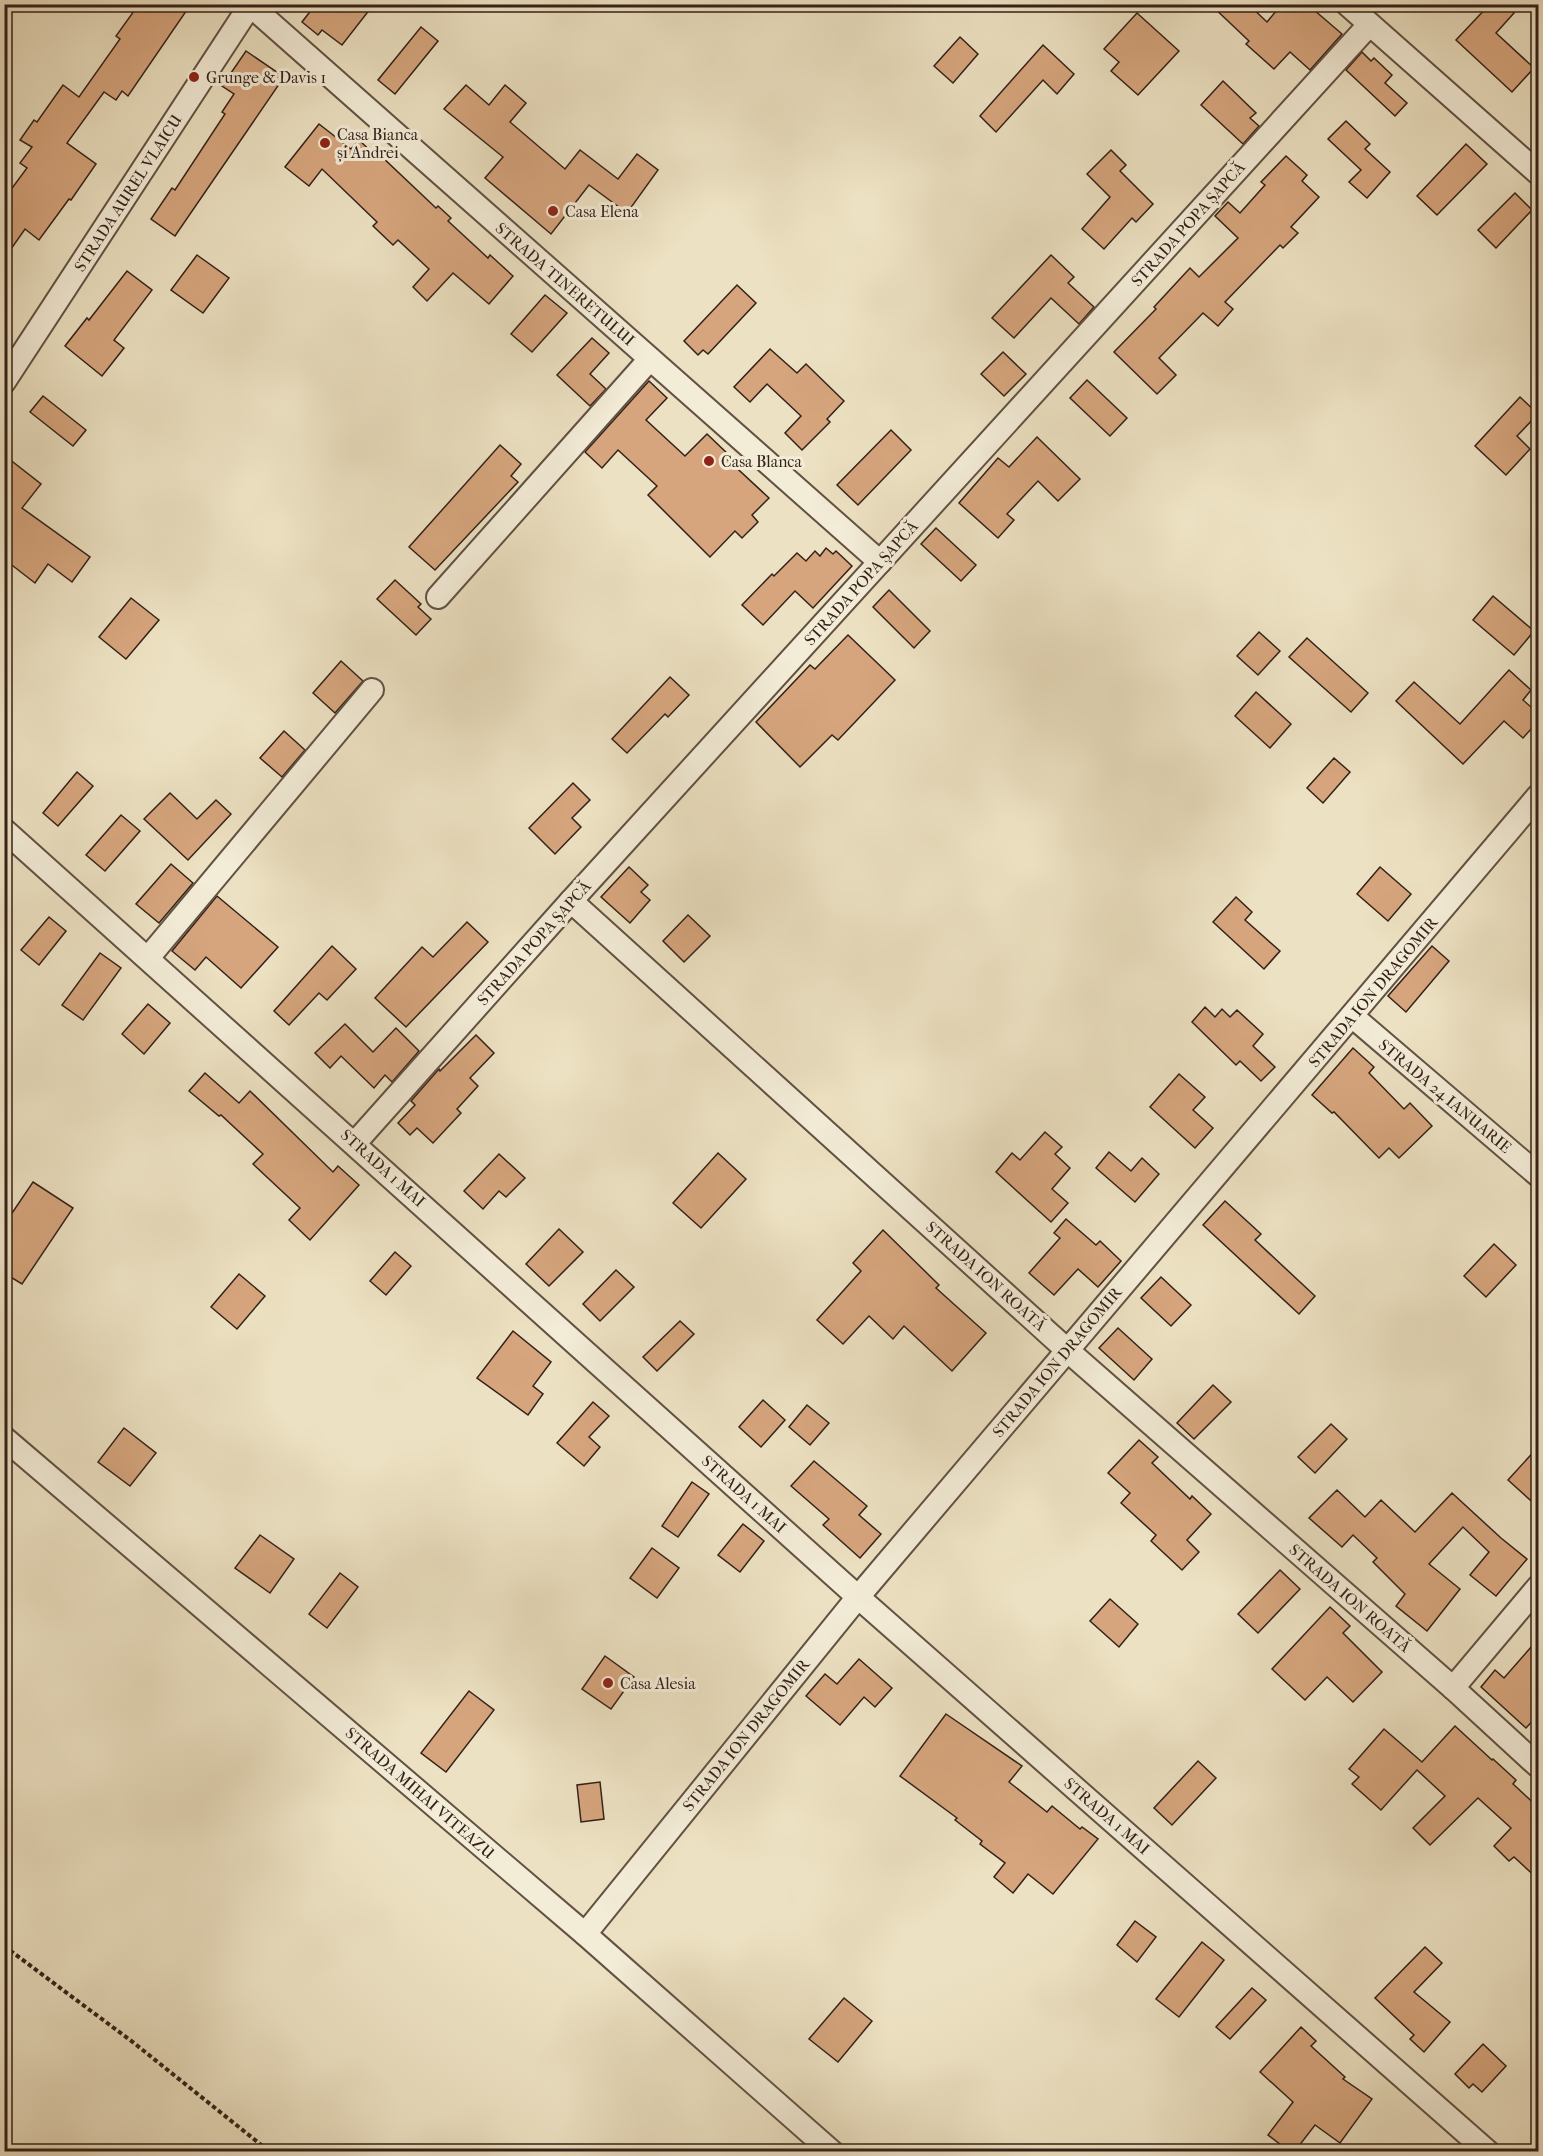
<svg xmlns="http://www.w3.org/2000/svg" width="1543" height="2156" font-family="'IM FELL French Canon',serif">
<rect width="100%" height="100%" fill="#ece1c2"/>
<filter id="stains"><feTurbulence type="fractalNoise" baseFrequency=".00333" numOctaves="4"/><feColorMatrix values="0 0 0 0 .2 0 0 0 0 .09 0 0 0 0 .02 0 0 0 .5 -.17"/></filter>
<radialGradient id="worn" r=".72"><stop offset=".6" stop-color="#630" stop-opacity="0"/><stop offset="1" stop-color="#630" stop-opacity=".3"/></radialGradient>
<!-- building -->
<g fill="#d6a57d" stroke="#342119" stroke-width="1.5">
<path d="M139 4H191L128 96 122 91 116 100 104 92 67 143 96 164 71 200 69 199 39 240 25 229 4 259V199L27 168 20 163 32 147 20 140 34 120 37 122 63 85 79 97 120 39 116 36Z"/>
<path d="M316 4H374L342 45 322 30 318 35 302 22Z"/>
<path d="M1210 4H1248L1267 22 1282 4H1307L1342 34 1310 70 1290 52 1274 69 1246 44 1249 41Z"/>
<path d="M1490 4H1505L1514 13 1496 33 1534 68 1512 92 1456 40Z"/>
<path d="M1137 13 1179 51 1138 95 1111 71 1119 62 1104 49Z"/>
<path d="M421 27 438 41 395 94 378 80Z"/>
<path d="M960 37 978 54 953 83 934 66Z"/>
<path d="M1043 45 1074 74 1057 94 1043 80 996 132 980 116Z"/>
<path d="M246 51 284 77 175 236 151 219 172 188 175 190 225 114 222 112 234 94 222 86Z"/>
<path d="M1362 52 1371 61 1374 58 1392 75 1385 83 1407 103 1395 116 1346 70Z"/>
<path d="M1223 81 1256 113 1250 118 1259 126 1243 144 1201 105Z"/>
<path d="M466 85 489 105 505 85 526 103 510 122 565 169 580 150 618 179 637 154 658 170 627 213 589 185 551 234 485 178 503 157 444 109Z"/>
<path d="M1346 121 1370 144 1365 149 1390 172 1367 198 1349 182 1361 170 1328 139Z"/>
<path d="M319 124 351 149 359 140 380 160 382 157 436 208 438 206 451 218 448 221 488 258 490 255 513 276 489 304 453 273 427 301 413 287 429 269 398 240 393 245 373 226 377 222 322 169 309 186 285 167Z"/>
<path d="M1466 144 1487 164 1437 215 1417 196Z"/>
<path d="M1111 150 1126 165 1120 171 1153 204 1136 222 1132 218 1104 249 1082 229 1110 197 1087 174Z"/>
<path d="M1286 156 1307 175 1302 181 1319 197 1291 227 1298 233 1283 248 1280 245 1225 302 1233 309 1218 326 1203 313 1159 358 1176 375 1157 394 1114 352 1156 309 1154 307 1190 268 1199 277 1238 238 1215 216 1228 202 1240 213 1265 185 1261 182Z"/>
<path d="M1515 193 1532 210 1496 248 1478 230Z"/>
<path d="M197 255 229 278 203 313 171 290Z"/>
<path d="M1051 255 1074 277 1068 283 1094 307 1079 324 1051 298 1014 338 992 318Z"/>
<path d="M127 271 152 290 114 340 124 348 102 376 65 346 87 318 89 320Z"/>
<path d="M737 285 756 303 708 354 703 350 698 355 684 341Z"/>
<path d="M545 295 567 313 532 352 511 334Z"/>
<path d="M592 338 609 353 590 374 606 389 590 406 557 375Z"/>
<path d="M770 349 797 373 806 364 844 401 827 419 830 422 802 450 785 433 801 416 767 384 750 402 734 387Z"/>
<path d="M1003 352 1026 374 1004 396 981 374Z"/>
<path d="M1087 380 1127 418 1110 436 1070 398Z"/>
<path d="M649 381 667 398 646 420 685 456 707 434 730 456 727 459 769 498 752 515 758 522 742 538 735 531 710 557 648 495 657 486 618 450 602 468 585 452Z"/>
<path d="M43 396 86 430 73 446 30 412Z"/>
<path d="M1520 397 1538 414 1517 436 1530 449 1506 475 1475 446Z"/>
<path d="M891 430 911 450 858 505 837 485Z"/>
<path d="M1037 437 1080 479 1058 501 1038 481 1007 514 1014 520 998 538 959 503 998 458 1009 467Z"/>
<path d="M500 445 521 464 511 476 518 482 435 570 409 547Z"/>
<path d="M4 455 41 484 22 508 90 557 72 582 48 564 35 583 4 559Z"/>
<path d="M936 528 976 565 961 581 921 544Z"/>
<path d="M826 548 833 554 836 551 852 566 813 608 795 591 763 625 742 605 772 574 774 576 797 553 806 561 815 551 820 556Z"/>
<path d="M395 580 421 604 418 607 431 619 416 635 377 599Z"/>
<path d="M889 590 930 631 914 648 873 607Z"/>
<path d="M1493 596 1534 631 1514 655 1473 620Z"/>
<path d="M131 598 159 620 126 659 99 637Z"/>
<path d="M1259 632 1280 651 1258 675 1237 656Z"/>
<path d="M848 635 895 680 838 740 832 735 800 767 756 722 810 665 815 669Z"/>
<path d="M1307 638 1368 693 1351 712 1289 657Z"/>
<path d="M341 661 363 681 335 713 313 693Z"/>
<path d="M1509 670 1531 690 1523 700 1539 714V720L1523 738 1504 721 1463 764 1396 701 1414 682 1460 724Z"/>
<path d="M670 677 689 695 668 717 665 714 627 753 612 739Z"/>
<path d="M1256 692 1291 724 1270 748 1235 716Z"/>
<path d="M284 731 305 750 282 777 260 758Z"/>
<path d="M1334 758 1350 772 1323 803 1307 788Z"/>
<path d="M77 772 93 786 58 826 43 813Z"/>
<path d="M573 783 590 800 572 818 581 827 555 854 529 828Z"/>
<path d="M170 793 197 819 216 800 231 814 188 860 144 819Z"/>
<path d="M121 815 140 831 105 871 86 855Z"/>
<path d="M171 864 193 883 159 923 136 904Z"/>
<path d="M629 867 648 885 641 892 650 900 630 923 601 897Z"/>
<path d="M1380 867 1411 894 1388 921 1357 894Z"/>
<path d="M217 896 278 947 241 988 206 957 195 970 172 951Z"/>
<path d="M1236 897 1252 912 1245 920 1280 951 1264 969 1213 922Z"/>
<path d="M688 915 710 936 684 962 663 941Z"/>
<path d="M49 917 66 931 39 965 21 950Z"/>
<path d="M467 922 488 942 406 1027 375 998 422 947 433 957Z"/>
<path d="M332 946 356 969 327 1000 319 993 289 1025 274 1011Z"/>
<path d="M1432 946 1449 961 1406 1012 1388 996Z"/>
<path d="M100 953 121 968 83 1020 62 1005Z"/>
<path d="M148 1004 170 1023 144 1054 122 1034Z"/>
<path d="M1205 1007 1215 1017 1222 1009 1230 1017 1237 1010 1263 1034 1253 1046 1275 1067 1261 1081 1240 1061 1236 1065 1192 1022Z"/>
<path d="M345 1024 373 1052 396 1028 419 1051 392 1082 385 1075 374 1088 341 1056 330 1068 315 1053Z"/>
<path d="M476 1035 494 1053 470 1078 478 1086 457 1109 461 1113 433 1143 417 1128 410 1135 398 1123 415 1105 411 1101 439 1069 440 1071Z"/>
<path d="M1353 1048 1374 1067 1369 1073 1404 1109 1410 1103 1432 1126 1399 1158 1389 1148 1379 1158 1334 1112 1332 1113 1312 1095Z"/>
<path d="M205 1073 239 1103 250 1091 333 1172 338 1166 359 1185 310 1240 289 1220 300 1208 253 1164 263 1154 221 1115 219 1116 189 1091Z"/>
<path d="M1179 1074 1205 1097 1193 1110 1213 1128 1195 1148 1150 1107Z"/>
<path d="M1045 1132 1062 1147 1055 1154 1070 1168 1052 1189 1068 1203 1051 1222 996 1172 1012 1153 1020 1160Z"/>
<path d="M1109 1152 1131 1171 1142 1158 1159 1174 1135 1202 1096 1168Z"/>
<path d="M718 1153 746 1179 701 1228 673 1203Z"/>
<path d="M499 1154 525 1178 506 1197 499 1191 483 1209 464 1191Z"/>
<path d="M33 1182 73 1208 22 1284 4 1273V1225Z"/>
<path d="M1225 1201 1261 1234 1255 1240 1315 1296 1299 1314 1203 1225Z"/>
<path d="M1066 1219 1096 1245 1100 1241 1121 1261 1098 1287 1078 1269 1054 1295 1029 1273 1060 1238 1054 1233Z"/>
<path d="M559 1229 583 1252 549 1286 526 1264Z"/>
<path d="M883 1230 939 1285 936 1288 986 1333 952 1371 904 1326 893 1339 869 1316 843 1344 817 1320 861 1271 853 1263Z"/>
<path d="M1494 1244 1516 1265 1486 1297 1464 1276Z"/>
<path d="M395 1252 411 1266 386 1295 370 1281Z"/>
<path d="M616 1270 634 1287 600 1321 583 1304Z"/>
<path d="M239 1274 265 1296 237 1329 211 1307Z"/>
<path d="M1161 1277 1191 1305 1171 1326 1141 1298Z"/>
<path d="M680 1321 694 1334 657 1371 643 1357Z"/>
<path d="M1118 1328 1152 1359 1134 1380 1099 1348Z"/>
<path d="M513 1331 551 1362 533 1386 543 1394 528 1415 477 1378Z"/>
<path d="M1213 1385 1231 1402 1194 1439 1177 1423Z"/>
<path d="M763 1400 785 1420 761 1447 739 1427Z"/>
<path d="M593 1402 609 1416 589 1437 600 1447 584 1466 557 1443Z"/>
<path d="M807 1405 829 1423 810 1445 789 1427Z"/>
<path d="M1331 1424 1347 1439 1315 1473 1298 1457Z"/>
<path d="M124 1428 156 1453 130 1486 98 1462Z"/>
<path d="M1139 1440 1158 1457 1152 1463 1190 1499 1192 1496 1211 1514 1187 1540 1199 1552 1182 1570 1151 1541 1156 1535 1121 1503 1130 1493 1108 1473Z"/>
<path d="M1539 1446V1508L1508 1480Z"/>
<path d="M814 1461 867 1506 859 1515 881 1534 860 1558 823 1525 829 1519 791 1486Z"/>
<path d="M692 1482 709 1494 678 1537 662 1526Z"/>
<path d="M1337 1490 1365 1517 1381 1500 1415 1532 1452 1493 1501 1538 1527 1559 1496 1596 1470 1575 1489 1552 1463 1527 1429 1564 1460 1589 1427 1631 1396 1606 1405 1594 1373 1562 1377 1558 1353 1535 1342 1547 1309 1518Z"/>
<path d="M743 1524 764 1541 740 1572 718 1555Z"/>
<path d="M260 1535 294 1559 270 1593 235 1568Z"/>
<path d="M652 1548 679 1568 657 1598 630 1578Z"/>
<path d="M1280 1570 1300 1589 1258 1633 1238 1614Z"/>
<path d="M340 1573 358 1587 327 1628 309 1614Z"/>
<path d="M1110 1599 1138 1624 1119 1647 1090 1621Z"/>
<path d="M1330 1607 1350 1626 1343 1633 1382 1672 1353 1702 1327 1677 1305 1700 1272 1669Z"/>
<path d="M1539 1638V1714L1526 1728 1481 1687 1495 1670 1504 1678Z"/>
<path d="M605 1656 634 1677 611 1709 582 1689Z"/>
<path d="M859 1659 892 1688 875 1707 864 1697 840 1725 806 1696 825 1674 837 1684Z"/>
<path d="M469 1691 494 1710 446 1772 421 1753Z"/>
<path d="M946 1714 1022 1766 1009 1782 1047 1812 1052 1806 1080 1829 1082 1827 1098 1839 1053 1894 1028 1874 1013 1893 994 1877 1005 1863 980 1844 982 1841 955 1820 957 1818 900 1776Z"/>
<path d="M1455 1726 1492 1760 1493 1759 1516 1780 1513 1784 1539 1808V1880L1514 1857 1509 1861 1494 1846 1511 1828 1478 1798 1430 1845 1413 1828 1445 1796 1417 1770 1381 1810 1352 1784 1359 1777 1349 1769 1384 1729 1422 1762Z"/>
<path d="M1198 1761 1216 1778 1172 1825 1154 1808Z"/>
<path d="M600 1782 604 1819 581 1822 577 1785Z"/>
<path d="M1135 1921 1156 1937 1137 1962 1117 1945Z"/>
<path d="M1202 1942 1224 1960 1179 2017 1156 1999Z"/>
<path d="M1425 1947 1442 1963 1414 1992 1450 2022 1424 2052 1410 2039 1414 2035 1375 1998Z"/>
<path d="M1252 1988 1266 2000 1230 2039 1216 2027Z"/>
<path d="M844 1998 872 2021 838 2062 809 2039Z"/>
<path d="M1301 2027 1316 2041 1311 2046 1345 2077 1343 2079 1372 2099 1340 2143 1315 2125 1295 2151H1289L1268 2135 1293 2102 1260 2072Z"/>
<path d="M1483 2044 1506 2066 1482 2092 1473 2084 1469 2088 1455 2074Z"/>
</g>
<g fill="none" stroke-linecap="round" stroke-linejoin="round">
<!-- minor casing -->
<g stroke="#625143" stroke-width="26">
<g id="minor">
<path d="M1347 4 1538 173"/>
<path d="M250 5 880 562"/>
<path d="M4 382 251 4"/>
<path d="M438 597 650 359"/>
<path d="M4 830 858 1597 1488 2152"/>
<path d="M571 901 1067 1350 1453 1688 1538 1766"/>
<path d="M148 958 372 690"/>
<path d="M1352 1016 1538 1175"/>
<path d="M355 1143 571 901 1369 25"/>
<path d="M4 1438 585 1934 832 2152"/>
<path d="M1453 1688 1538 1587"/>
<path d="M585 1934 858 1597 1538 796"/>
</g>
</g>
<!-- path -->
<path stroke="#342119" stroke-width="4" stroke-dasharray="4.5 3" stroke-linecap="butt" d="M4 1946 134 2043 270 2152"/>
<!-- minor -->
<use href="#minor" stroke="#f3ecd7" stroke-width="22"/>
</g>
<!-- markers -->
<g fill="#8f2418" stroke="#f3ecd7" stroke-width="2">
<circle cx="194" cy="77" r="6"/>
<circle cx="325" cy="143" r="6"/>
<circle cx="553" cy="211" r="6"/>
<circle cx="709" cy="461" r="6"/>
<circle cx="608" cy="1683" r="6"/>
</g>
<g text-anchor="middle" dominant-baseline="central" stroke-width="6" stroke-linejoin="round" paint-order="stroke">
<!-- poi labels -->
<g font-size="16" fill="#342119" stroke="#f3ecd7" text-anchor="start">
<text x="206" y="77">Grunge &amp; Davis 1</text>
<text x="337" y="134">Casa Bianca<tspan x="337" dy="18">și Andrei</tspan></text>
<text x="565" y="211">Casa Elena</text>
<text x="721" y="461">Casa Blanca</text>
<text x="620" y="1683">Casa Alesia</text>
</g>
<!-- street labels -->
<g font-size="16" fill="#342119" stroke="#f3ecd7">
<text transform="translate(128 193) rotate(-57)">STRADA AUREL VLAICU</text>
<text transform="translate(1188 224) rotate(-48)">STRADA POPA ȘAPCĂ</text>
<text transform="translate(565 284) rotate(41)">STRADA TINERETULUI</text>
<text transform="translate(861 583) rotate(-48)">STRADA POPA ȘAPCĂ</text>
<text transform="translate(534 943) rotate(-48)">STRADA POPA ȘAPCĂ</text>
<text transform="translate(1373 992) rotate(-50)">STRADA ION DRAGOMIR</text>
<text transform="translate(1445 1096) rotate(40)">STRADA 24 IANUARIE</text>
<text transform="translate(383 1168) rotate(42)">STRADA 1 MAI</text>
<text transform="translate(986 1276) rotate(42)">STRADA ION ROATĂ</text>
<text transform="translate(1057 1362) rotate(-50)">STRADA ION DRAGOMIR</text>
<text transform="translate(744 1494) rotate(42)">STRADA 1 MAI</text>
<text transform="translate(1350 1598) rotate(41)">STRADA ION ROATĂ</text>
<text transform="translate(746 1735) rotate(-51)">STRADA ION DRAGOMIR</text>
<text transform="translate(420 1793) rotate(41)">STRADA MIHAI VITEAZU</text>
<text transform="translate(1107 1816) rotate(41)">STRADA 1 MAI</text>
</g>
</g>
<!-- margin -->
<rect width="1543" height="2156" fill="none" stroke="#ece1c2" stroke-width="24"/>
<rect x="6" y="6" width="1531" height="2144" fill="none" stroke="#342119" stroke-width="3"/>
<rect x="12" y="12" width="1519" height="2132" fill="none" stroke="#342119" stroke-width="1.5"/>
<rect width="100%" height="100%" filter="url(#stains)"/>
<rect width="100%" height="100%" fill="url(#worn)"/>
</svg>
